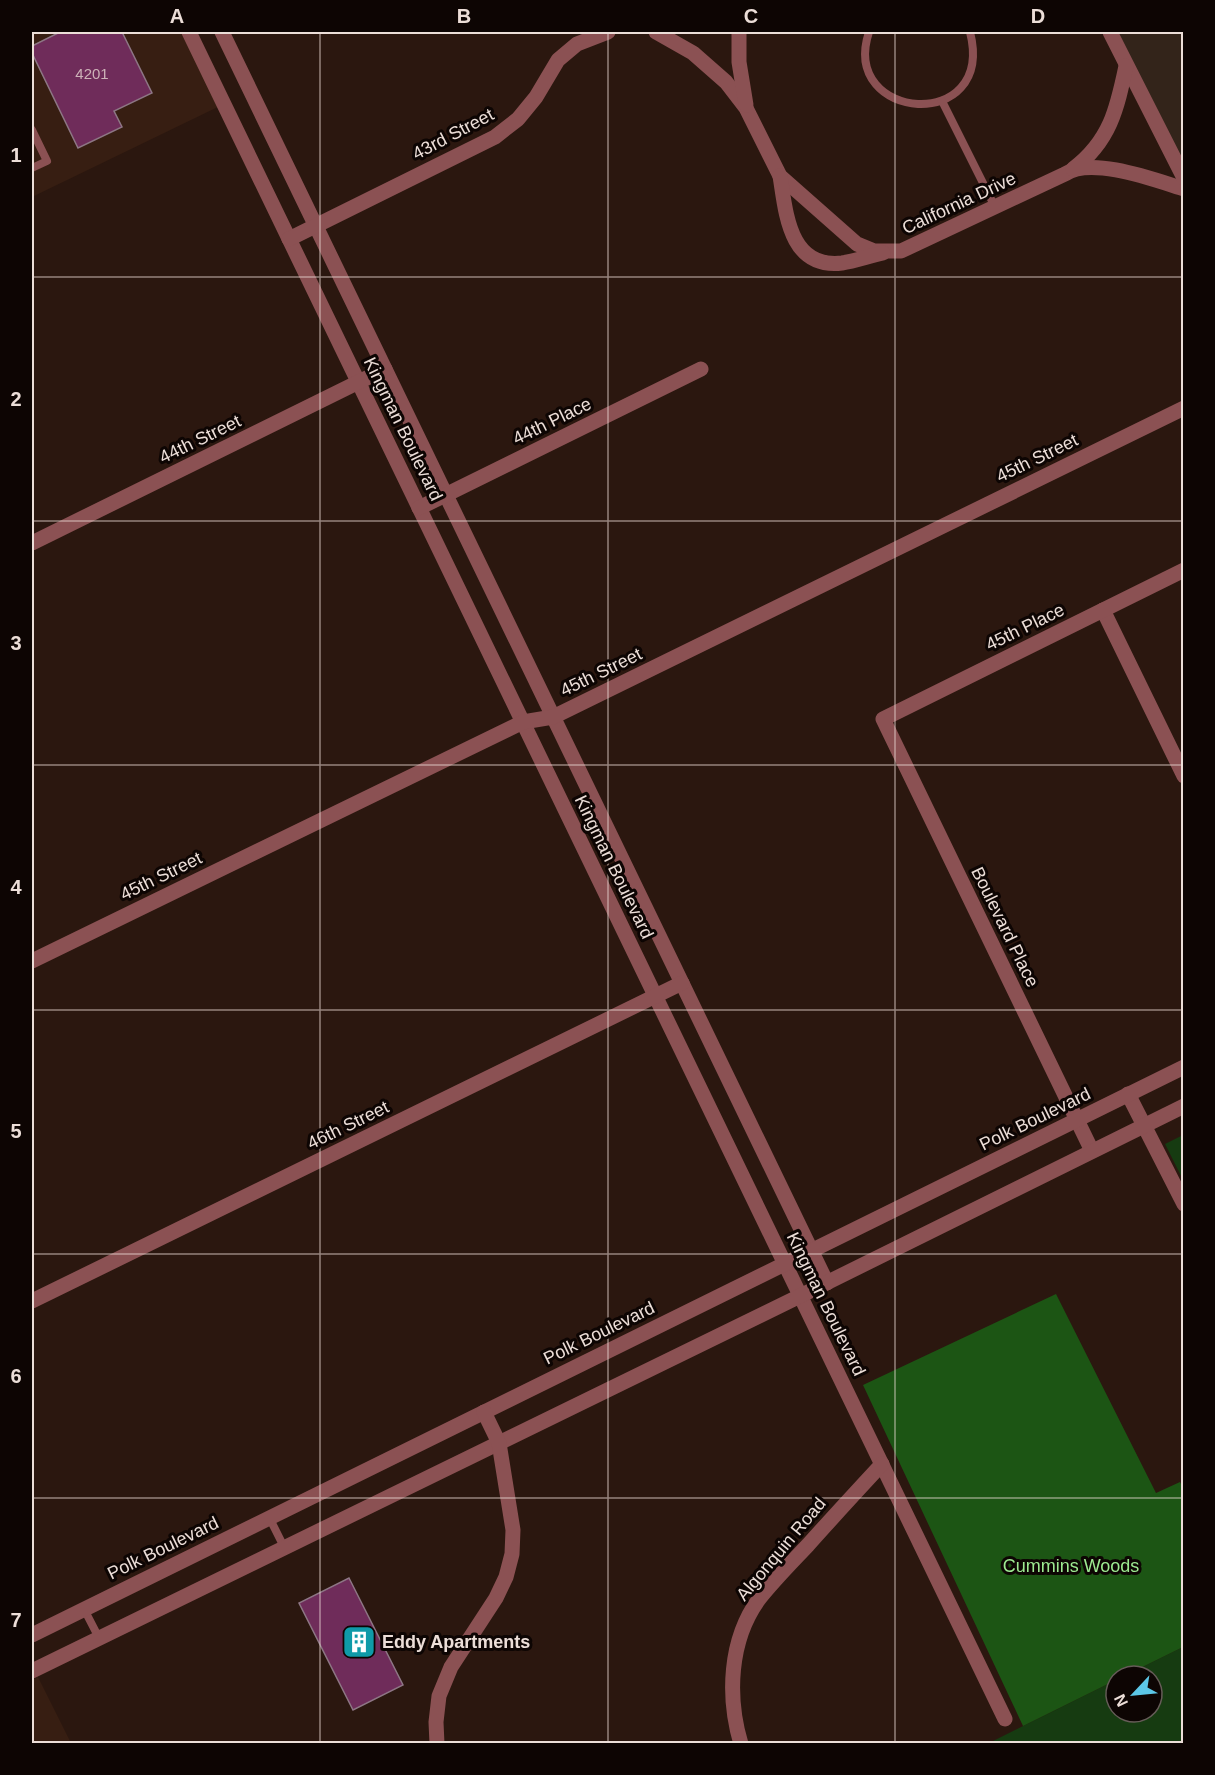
<svg xmlns="http://www.w3.org/2000/svg" width="1215" height="1775" font-family="Arial,sans-serif">
<rect width="100%" height="100%" fill="#2b170f"/>
<!-- built -->
<g fill="#371e12">
<path d="M32 32H189L224 104 32 197Z"/>
<path d="M38 1677 71 1743H32V1680Z"/>
</g>
<!-- education -->
<path fill="#33241a" d="M1110 32H1183V178Z"/>
<!-- green -->
<g fill="#163b11">
<path d="M1183 1135V1180L1165 1144Z"/>
<path d="M1183 1647V1743L987 1744 1116 1680V1712H1152V1676H1124Z"/>
</g>
<!-- forest -->
<path fill="#1c5514" d="M1056 1294 1156 1493 1180 1482 1183 1488V1647L1124 1676H1116V1680L1023 1726 863 1385Z"/>
<!-- building -->
<g fill="#6f2c5a" stroke="#8d7684" stroke-width="1.5">
<path d="M60 32H122L152 93 114 111 122 127 78 148 32 53V46Z"/>
<path d="M349 1578 403 1685 353 1710 299 1603Z"/>
</g>
<g fill="none" stroke-linecap="round" stroke-linejoin="round">
<!-- service -->
<g stroke="#8b5153" stroke-width="8">
<path d="M869 32C839 122 996 134 970 32"/>
<path d="M942 101 995 207"/>
<path d="M32 130 47 161 32 168"/>
<path d="M269 1517 284 1547"/>
<path d="M84 1609 99 1638"/>
</g>
<!-- minor -->
<g stroke="#8b5153" stroke-width="15">
<path d="M189 32 1005 1719"/>
<path d="M222 32 827 1283"/>
<path d="M656 32 693 53 726 82 746 108 780 176 857 244 874 251H901L1065 174C1091 156 1155 180 1184 189"/>
<path d="M739 32V62L746 105"/>
<path d="M1110 32 1184 178"/>
<path d="M1073 169C1110 141 1117 109 1126 66"/>
<path d="M780 176C786 213 789 269 842 263 855 261 869 256 883 253"/>
<path d="M289 239 495 137 518 119 536 97 558 60 577 44 608 32"/>
<path d="M419 508 701 369"/>
<path d="M32 543 385 369"/>
<path d="M1103 610 1184 776"/>
<path d="M32 961 523 722 553 717 1184 408"/>
<path d="M1128 1094 1184 1204"/>
<path d="M1092 1151 883 719 1184 570"/>
<path d="M32 1301 682 983"/>
<path d="M32 1635 1184 1067"/>
<path d="M32 1671 800 1296 1184 1106"/>
<path d="M437 1744 436 1722 439 1696 451 1667 496 1598 506 1577 512 1554 513 1530 499 1443 484 1412"/>
<path d="M741 1744C727 1697 729 1640 759 1599 774 1580 791 1563 808 1545 832 1518 857 1491 882 1464"/>
</g>
</g>
<!-- grid -->
<path fill="none" stroke="#ecded8" stroke-width="1.5" stroke-opacity="0.55" d="M320 32V1744M608 32V1744M895 32V1744M32 277H1184M32 521H1184M32 765H1184M32 1010H1184M32 1254H1184M32 1498H1184"/>
<!-- icons -->
<defs>
<g id="building-square" transform="scale(1.725)"><rect x="-9" y="-9" width="18" height="18" rx="4" fill="#0f9aa8" stroke="#0d0503"/><path d="M-4-6H4V6H1V3H-1V6H-4ZM-2.5-4.3h1.7v1.8h-1.7ZM.8-4.3h1.7v1.8H.8ZM-2.5-1h1.7V.8h-1.7ZM.8-1h1.7V.8H.8Z" fill="#fff"/></g>
</defs>
<g fill-rule="evenodd">
<use href="#building-square" x="359" y="1642"/>
</g>
<g text-anchor="middle" dominant-baseline="central" stroke-width="6" stroke-linejoin="round" paint-order="stroke">
<!-- number labels -->
<g font-size="15" fill="#cdb2b8">
<text x="92" y="73">4201</text>
</g>
<!-- street labels -->
<g font-size="18" fill="#ecded8" stroke="#0d0503">
<text transform="translate(453 134) rotate(-28)">43rd Street</text>
<text transform="translate(959 203) rotate(-25)">California Drive</text>
<text transform="translate(552 421) rotate(-26)">44th Place</text>
<text transform="translate(403 429) rotate(64)">Kingman Boulevard</text>
<text transform="translate(200 439) rotate(-26)">44th Street</text>
<text transform="translate(1037 458) rotate(-26)">45th Street</text>
<text transform="translate(1025 627) rotate(-26)">45th Place</text>
<text transform="translate(601 672) rotate(-26)">45th Street</text>
<text transform="translate(614 867) rotate(64)">Kingman Boulevard</text>
<text transform="translate(161 876) rotate(-26)">45th Street</text>
<text transform="translate(1005 927) rotate(64)">Boulevard Place</text>
<text transform="translate(1035 1119) rotate(-26)">Polk Boulevard</text>
<text transform="translate(348 1125) rotate(-26)">46th Street</text>
<text transform="translate(826 1304) rotate(64)">Kingman Boulevard</text>
<text transform="translate(599 1333) rotate(-26)">Polk Boulevard</text>
<text transform="translate(163 1548) rotate(-26)">Polk Boulevard</text>
<text transform="translate(781 1549) rotate(-50)">Algonquin Road</text>
</g>
<!-- park labels -->
<g font-size="18" fill="#9dea91" stroke="#0d0503">
<text x="1071" y="1566">Cummins Woods</text>
</g>
<!-- poi labels -->
<g font-size="18" font-weight="bold" fill="#ecded8" stroke="#0d0503" text-anchor="start">
<text x="382" y="1642">Eddy Apartments</text>
</g>
</g>
<!-- border -->
<rect width="1215" height="1775" fill="none" stroke="#0d0503" stroke-width="66"/>
<!-- north arrow -->
<g transform="translate(1134 1694) rotate(244)"><circle r="28" fill="#0d0503" stroke="#665c58" stroke-width="1.5"/>
<path d="M0-4.5L10 22L0 15L-10 22Z" fill="#5cc7e7"/>
<text y="-9" font-size="16" font-weight="bold" text-anchor="middle" fill="#ecded8">N</text>
</g>
<rect x="33" y="33" width="1149" height="1709" fill="none" stroke="#ecded8" stroke-width="2"/>
<g font-size="20" text-anchor="middle" font-weight="bold" fill="#ecded8">
<text x="177" y="23">A</text>
<text x="464" y="23">B</text>
<text x="751" y="23">C</text>
<text x="1038" y="23">D</text>
<text x="16" y="162">1</text>
<text x="16" y="406">2</text>
<text x="16" y="650">3</text>
<text x="16" y="894">4</text>
<text x="16" y="1138">5</text>
<text x="16" y="1383">6</text>
<text x="16" y="1627">7</text>
</g>
</svg>
